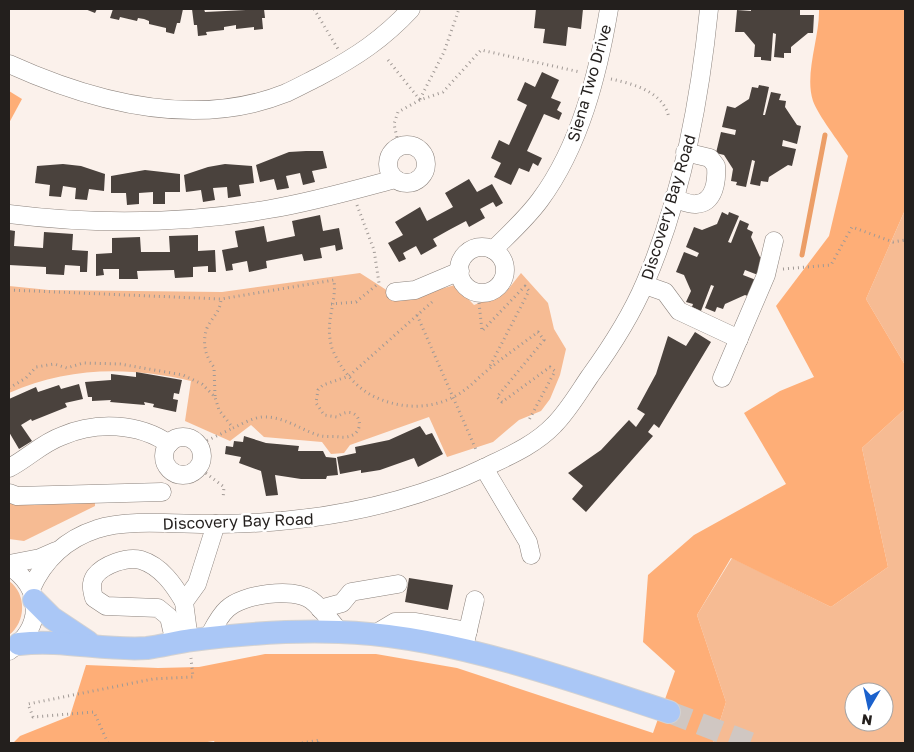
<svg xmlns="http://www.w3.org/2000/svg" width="914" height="752" font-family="'Golos Text',sans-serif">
<rect width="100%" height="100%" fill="#fbf1eb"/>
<!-- green -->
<g fill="#f6bb93" fill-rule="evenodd">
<path d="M905 210V365L866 299Z"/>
<path d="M360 273 402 300 455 285 474 305 506 292 521 273 548 303 554 329 566 349 560 375 550 399 541 411 519 420 493 442 447 457 429 417 350 445 344 453 331 454 322 442 264 437 251 425 230 441 185 421 191 381C129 366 67 367 9 393V286L49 290 222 292Z"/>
<path d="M905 409V743H713L726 702 697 615 732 558 831 607 888 567 862 448ZM854 692H884V722H854Z"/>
<path d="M9 499 95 501V506L24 541 9 539Z"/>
<path d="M9 581C27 594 26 622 9 635Z"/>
</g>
<!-- forest -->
<g fill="#feae77">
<path d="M819 9H905V210L866 299 905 365V409L862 448 888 567 831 607 731 558 697 615 726 702 713 743H215L214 741 201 743H13L20 736 70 716 86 665 158 668 199 667 265 654H376L457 668 653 733 675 671 643 642 648 575 694 535 786 484 744 413 780 391 814 377 776 306 829 236 848 156C839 142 818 115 813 101 804 74 820 37 819 9Z"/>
<path d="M9 91 22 99 9 123Z"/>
</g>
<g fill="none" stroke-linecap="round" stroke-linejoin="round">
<!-- stream -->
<path stroke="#ec9e67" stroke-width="5" d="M802 255 825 135"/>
</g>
<!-- building -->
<g fill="#4a423d">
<path d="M85 9H97L95 13Z"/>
<path d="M113 9H183L180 23H177L174 34 166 32V28L149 24V21L144 19 138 18 137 21 120 17 119 20 110 18Z"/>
<path d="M192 9H204L205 12 264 9 265 18H262L263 29 254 30V27L236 29V25L224 27V30L206 32 207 35 198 36 197 25H194Z"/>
<path d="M536 9H583L581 29 568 27 566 46 543 43 545 29 534 28Z"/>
<path d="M751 9H800V15H814L813 33H808L791 47V53H784V58L774 57 776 34 773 33 771 61 761 60V57H754L755 45 744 32H735L737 10 751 11Z"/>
<path d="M542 72 559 80 551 98 561 102 557 110 562 113 559 120 544 114 527 151 542 158 538 166 533 163 529 172 519 168 511 185 494 177 501 163 491 158 499 140 509 145 527 105 517 100 525 82 535 87Z"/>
<path d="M759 85 769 87 763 115H765L771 92 781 94 779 100 786 101 785 107 797 125 801 126 797 144 783 140 782 146 796 149 792 166 788 165 769 177 768 182 761 181 760 186 750 184 755 161 752 160 746 187 736 185 737 182 731 181 733 169 724 155 716 153 721 132 735 135 736 130 722 127 727 106 735 108 749 99 752 87 758 88Z"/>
<path d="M306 151H323L327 168 312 171 315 182 303 185 300 173 286 176 289 188 277 190 274 179 260 182 256 165 289 152Z"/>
<path d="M63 164 81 166 105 174 104 191 89 189 87 200 75 199 76 188 63 186 61 197 49 196 50 185 35 183 37 166Z"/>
<path d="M225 164 252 166 254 183 239 185 241 196 228 198 227 187 213 188 215 200 203 202 201 190 186 192 184 175 208 167Z"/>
<path d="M145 170 180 174V192H165V204H153V192L139 193V204L127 205 126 193H111V176Z"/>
<path d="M469 179 477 192 492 184 503 203 496 207 493 202 480 209 485 218 469 227 466 221 449 230 433 239 437 246 421 255 416 246 403 253 406 259 399 262 388 243 403 235 395 222 420 207 427 221 453 207 445 193Z"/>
<path d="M722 212 728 215 729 212 739 216 728 242 731 243 740 220 749 224 747 229 753 232 751 237 760 257 764 259 758 275 745 270 743 275 756 280 750 297 745 295 725 304 723 309 717 307 715 312 705 308 714 286 711 285 701 311 692 307 693 304 686 302 691 291 684 275 676 272 684 252 697 257 699 253 686 247 694 227 702 230 717 224Z"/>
<path d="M320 215 323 231 339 228 343 249 336 251 335 245 320 248 322 258 304 261 302 254 266 261 267 268 249 272 247 261 232 264 233 270 226 271 222 250 238 247 235 231 264 226 267 242 295 236 292 221Z"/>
<path d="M9 230 15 231 14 246 43 248 44 232 73 234 72 250 88 251 87 272H80V266L65 265 64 275 46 274V267L9 265Z"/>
<path d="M198 235V251L215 250 216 272H208V266L193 267V277L175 278 174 270 137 271 138 279H119V269H103L104 275 96 276V254L112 253V238L140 237 141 252H170L169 236Z"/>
<path d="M695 332 711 342 659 428 654 424 648 432 653 436 586 512 572 499 583 486 568 473 601 450 629 420 636 427 645 414 637 409 656 374 668 336 686 346Z"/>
<path d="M136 372 182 380 179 394 174 393 173 399 178 400 176 412 153 407 154 404 144 402 145 405 110 402 111 400 92 401V397H88L85 382 111 380V374L136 377Z"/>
<path d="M79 384 83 399 65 403 67 407 32 421 31 419 21 425 32 441 19 449 9 432V399L36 387 38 392 59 385 61 389Z"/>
<path d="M420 426 426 435 432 433 443 454 418 467 414 458 380 470 361 473V470L340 474 337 457 356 453 355 447 389 440Z"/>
<path d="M244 436 266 443 299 446 298 451H323L326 457 336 458 338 475 327 476 326 479H301L275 475 278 495 266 496 261 471 239 463 241 457 225 454 226 446 233 447 234 441 243 442Z"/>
<path d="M409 578 453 585 448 610 405 602Z"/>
</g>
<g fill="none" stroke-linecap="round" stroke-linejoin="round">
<!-- major-tunnel -->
<path stroke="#d0c7c2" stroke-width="22" stroke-dasharray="22 11" stroke-linecap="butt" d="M669 712 750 743"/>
<!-- minor casing -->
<g stroke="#8c837d" stroke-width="19">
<g id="minor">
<path d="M9 64C93 102 196 129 286 93 297 88 308 82 320 76 356 57 383 39 411 9"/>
<circle cx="407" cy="164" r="19"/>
<path d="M673 198C680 200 690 205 696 204 715 203 717 180 716 166L710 158 685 152"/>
<path d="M9 214C96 225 183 224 270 209 312 202 354 190 395 179"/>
<circle cx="482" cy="270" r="23"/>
<path d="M493 250C509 234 526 219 540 200 580 146 598 74 609 9"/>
<path d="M645 285 665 292 679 311 739 339"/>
<path d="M395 292 415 290 460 271"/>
<path d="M722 378 766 275 774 241"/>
<circle cx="183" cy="456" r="19"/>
<path d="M9 468C27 459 42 443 62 436 96 421 139 423 169 444"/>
<path d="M484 468 528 542 531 555"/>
<path d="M9 493 17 496 162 492"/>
<path d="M9 564 40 558 56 551"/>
<path d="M9 566C44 589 43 628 9 651"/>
<path d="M31 589C44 560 66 539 97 529 128 518 185 525 220 524 313 523 403 507 488 466 511 455 536 444 554 425 568 411 579 392 590 376 611 347 631 316 645 283 681 200 700 99 709 9"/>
<path d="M320 609 342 603 351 592 398 584"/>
<path d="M375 634 395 622H416L468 631"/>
<path d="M208 638C213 629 219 616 227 609 242 594 293 587 311 600 322 608 331 622 340 632"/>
<path d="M189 640 184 602 197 584 216 524"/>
<path d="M175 643 169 617 158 608 106 606 94 598C92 591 90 583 95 576 103 565 127 556 141 560 161 566 174 585 184 602"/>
<path d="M465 643 475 600"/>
</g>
</g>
<!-- major casing -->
<g stroke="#d3d2d2" stroke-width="24">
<g id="major">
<path d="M34 600 52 618 88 642"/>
<path d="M19 644C64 639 104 651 147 648 162 646 177 642 192 640 241 634 290 630 339 632 447 635 567 679 669 712"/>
</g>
</g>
<!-- path -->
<g stroke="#a09995" stroke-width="3" stroke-dasharray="1 4" stroke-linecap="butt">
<path d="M314 9 338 49"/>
<path d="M388 60 420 100"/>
<path d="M611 79C634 84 664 92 669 118"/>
<path d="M420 99 444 52 459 9"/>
<path d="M399 147 394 124 398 112 420 100 443 92 481 50 580 72"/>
<path d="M357 205 374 250 379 283 381 284"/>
<path d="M783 269 831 265 852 227 893 242 905 240"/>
<path d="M9 290 221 299 334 280C337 304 324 321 332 348 339 367 355 387 373 396 403 411 439 410 466 389 474 383 481 375 489 369 505 356 522 344 538 332L544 340 497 397 502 402 550 367 555 371 529 420"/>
<path d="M478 293 482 331 525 286 529 291 490 366"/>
<path d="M331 304 356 302 379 283"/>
<path d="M417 315 477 452"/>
<path d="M9 388 26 378 36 367 54 364 67 368 83 363 120 364 183 375 202 384 215 397 219 410 233 428C242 424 252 418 262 417 285 416 300 430 321 436 327 437 334 436 340 437 371 440 361 399 337 417L324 415 316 403 318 390 323 385 349 376 432 302"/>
<path d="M215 396 214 367C205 356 202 342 207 328 212 317 220 313 221 299"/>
<path d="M198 445 233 428"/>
<path d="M198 467 224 487 223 499"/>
<path d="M108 743 94 712 33 717 28 704 153 679 193 677 191 658"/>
<path d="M302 743 320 740 319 743"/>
</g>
<!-- minor -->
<use href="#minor" stroke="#fff" stroke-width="18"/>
<!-- major -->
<use href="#major" stroke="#aac7f6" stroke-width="22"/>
</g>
<g text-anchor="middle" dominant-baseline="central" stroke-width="5" stroke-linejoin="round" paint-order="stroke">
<!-- street labels -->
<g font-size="16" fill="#231f1d" stroke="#fff">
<text transform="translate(589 83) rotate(-74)">Siena Two Drive</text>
<text transform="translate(668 207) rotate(-73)">Discovery Bay Road</text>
<text transform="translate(238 521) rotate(-2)">Discovery Bay Road</text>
</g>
</g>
<!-- border -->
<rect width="914" height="752" fill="none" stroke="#231f1d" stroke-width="20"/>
<!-- north arrow -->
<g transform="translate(869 707) rotate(189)"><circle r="24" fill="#ffffff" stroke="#a7a5a5"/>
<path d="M0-4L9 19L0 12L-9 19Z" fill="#1b61cc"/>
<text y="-8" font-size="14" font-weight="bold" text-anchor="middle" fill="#231f1d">N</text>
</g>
</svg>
